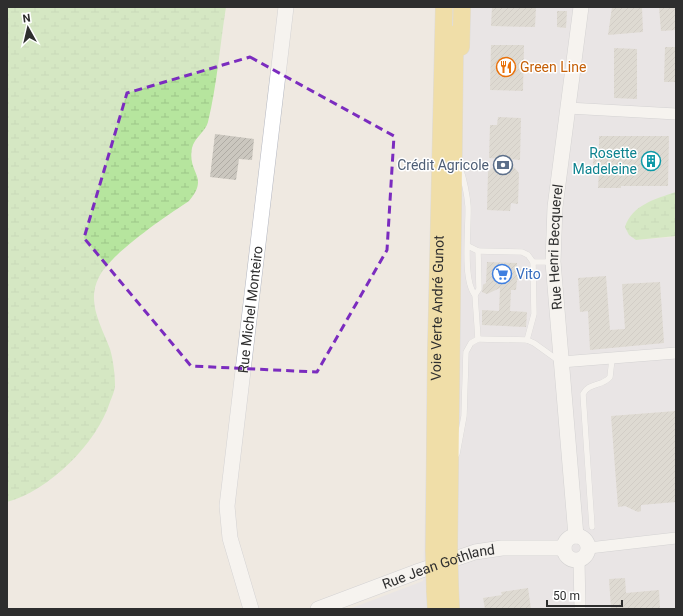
<svg xmlns="http://www.w3.org/2000/svg" width="683" height="616" font-family="Roboto,sans-serif">
<defs>
<pattern id="wetland-marsh" width="20" height="14" patternUnits="userSpaceOnUse"><rect width="20" height="14" fill="#b6e59e"/><path d="M1 5h8M5 5V1M11 12h8M15 12V8" fill="none" stroke="#9dc588"/></pattern>
<pattern id="building-hatch" width="6" height="6" patternUnits="userSpaceOnUse"><rect width="6" height="6" fill="#cbc7bf"/><path d="M-1 1l2-2M0 6l6-6M5 7l2-2" fill="none" stroke="#afaba4"/></pattern>
</defs>
<rect width="100%" height="100%" fill="#efe9e1"/>
<!-- industrial -->
<path fill="#e3e1e8" d="M439 7H676V192L656 199 636 240 676 237V609H349L423 581Z"/>
<!-- wetland -->
<g fill="url(#wetland-marsh)">
<path d="M7 7H226C220 45 217 85 208 122 206 131 194 138 192 148 187 174 210 176 189 201 166 216 110 254 99 277 86 302 101 325 110 349 113 359 115 374 115 385 115 390 112 397 110 402 97 443 49 491 7 502Z"/>
<path d="M676 192V236L636 240 629 235 625 227C632 205 655 199 676 192Z"/>
</g>
<!-- building -->
<g fill="url(#building-hatch)">
<path d="M492 7H536L535 27 491 26Z"/>
<path d="M612 7H642L643 32 608 35Z"/>
<path d="M659 7H676V30L661 31Z"/>
<path d="M557 11H567L566 28 557 27Z"/>
<path d="M491 45H524L523 91 490 90Z"/>
<path d="M665 47H676V82H664Z"/>
<path d="M614 48 637 49V99L614 98Z"/>
<path d="M498 117 521 118 520 160 507 159 519 173 518 204 511 203 510 211 487 210 488 172 502 159 489 158 490 125H497Z"/>
<path d="M215 134 254 139 252 160 239 159 236 180 210 177Z"/>
<path d="M599 136H669L668 186H621V188H598L599 171 594 170 593 162 595 153H599Z"/>
<path d="M487 262 517 263V269H523V280H517L516 290H511L510 311 527 312 526 327 482 325V310L499 311 500 288 487 294 482 292 483 285 486 283Z"/>
<path d="M606 276 610 330 625 329 622 284 660 282 664 343 590 350 588 311 580 312 578 278Z"/>
<path d="M676 411V502L641 505V511L638 512 625 506 618 507 611 416Z"/>
<path d="M625 578 626 593 659 590 660 609H611L609 579Z"/>
<path d="M528 588 531 609H485L483 598 502 595 501 592Z"/>
</g>
<g fill="none" stroke-linecap="round" stroke-linejoin="round">
<!-- lane casing -->
<g stroke="#b4b7c1" stroke-width="6">
<g id="lane">
<path d="M468 246 478 251 479 289 475 295"/>
<path d="M478 251 522 252 528 255 533 262"/>
<path d="M552 262H533L534 314 527 340 534 343 559 361"/>
<path d="M478 339 527 340"/>
<path d="M457 454 464 416 466 352 471 343 478 339 475 295C462 280 469 228 468 206 467 193 464 180 460 167"/>
<path d="M592 527 583 394C589 382 602 387 610 377L612 359"/>
</g>
</g>
<!-- street casing -->
<g stroke="#b4b7c1" stroke-width="12">
<g id="street">
<path d="M568 108 676 114"/>
<path d="M561 362 676 353"/>
<path d="M589 548 676 538"/>
<path d="M579 560 580 609"/>
</g>
</g>
<!-- secondary casing -->
<g stroke="#b4b7c1" stroke-width="16">
<g id="secondary">
<circle cx="576" cy="548" r="12"/>
<path id="s1" d="M576 536 553 262 555 207 581 7"/>
<path id="s2" d="M251 609 230 538 227 506 286 7"/>
<path id="s3" d="M318 609 419 571 475 552 502 548H564"/>
</g>
</g>
<!-- primary casing -->
<g stroke="#c9c9c9" stroke-width="18">
<g id="primary">
<path d="M461 47 462 7"/>
<path d="M449 547 455 34"/>
<path id="s4" d="M434 551 436 354 444 7"/>
<path d="M450 587 451 609"/>
<path d="M435 591 436 609"/>
</g>
</g>
<!-- lane -->
<use href="#lane" stroke="#fff" stroke-width="5.5"/>
<!-- street -->
<use href="#street" stroke="#fff" stroke-width="11"/>
<!-- secondary -->
<use href="#secondary" stroke="#fff" stroke-width="15"/>
<!-- primary -->
<use href="#primary" stroke="#f2d163" stroke-width="17"/>
<!-- primary-bridge casing -->
<g stroke="#c9c9c9" stroke-width="18" stroke-linecap="butt">
<g id="primary-bridge">
<path d="M449 547 450 587"/>
<path d="M434 551 435 591"/>
</g>
</g>
<!-- primary-bridge -->
<use href="#primary-bridge" stroke="#f2d163" stroke-width="17"/>
</g>
<!-- marked area -->
<path d="M0 0H683V616H0ZM250 57 394 136 387 250 317 372 191 366 84 238 127 93Z" fill="#efe9e1" fill-opacity=".55" fill-rule="evenodd"/>
<path fill="none" stroke="#7b2cbf" stroke-width="3" stroke-dasharray="8 5" stroke-linejoin="round" d="M250 57 394 136 387 250 317 372 191 366 84 238 127 93Z"/>
<!-- icons -->
<defs>
<g id="restaurant-ring" transform="scale(1)"><circle r="9.5" fill="#fff" stroke="#e8710a" stroke-width="1.5"/><path d="M-5-6h1v4h1v-4h1v4h1v-4h1v5L-1.5 .5V6h-2V.5L-5-1ZM5-6V6H3V1.5H1.5Q1.5-4 5-6Z" fill="#e8710a"/></g>
<g id="building-ring" transform="scale(1)"><circle r="9.5" fill="#fff" stroke="#0f9aa8" stroke-width="1.5"/><path d="M-4-6H4V6H1V3H-1V6H-4ZM-2.5-4.3h1.7v1.8h-1.7ZM.8-4.3h1.7v1.8H.8ZM-2.5-1h1.7V.8h-1.7ZM.8-1h1.7V.8H.8Z" fill="#0f9aa8"/></g>
<g id="bank-ring" transform="scale(1)"><circle r="9.5" fill="#fff" stroke="#5c6f8a" stroke-width="1.5"/><path d="M-6-4H6V4H-6ZM0-2.3a2.3 2.3 0 1 0 0 4.6a2.3 2.3 0 1 0 0-4.6Z" fill="#5c6f8a"/></g>
<g id="supermarket-ring" transform="scale(1)"><circle r="9.5" fill="#fff" stroke="#3f7fe0" stroke-width="1.5"/><path d="M-6-5.5h2.5l.6 2H6L4.5 2H-2.5L-4.4-4H-6ZM-1.5 3.2a1.3 1.3 0 1 0 .1 0ZM3 3.2a1.3 1.3 0 1 0 .1 0Z" fill="#3f7fe0"/></g>
</defs>
<g fill-rule="evenodd">
<use href="#restaurant-ring" x="506" y="67"/>
<use href="#building-ring" x="651" y="161"/>
<use href="#bank-ring" x="503" y="165"/>
<use href="#supermarket-ring" x="502" y="274"/>
</g>
<g text-anchor="middle" dominant-baseline="central" stroke-width="3" stroke-linejoin="round" paint-order="stroke">
<!-- food labels -->
<g font-size="14" fill="#c56008" stroke="#fff" text-anchor="start">
<text x="520" y="67">Green Line</text>
</g>
<!-- culture labels -->
<g font-size="14" fill="#0d838f" stroke="#fff" text-anchor="end">
<text x="637" y="153">Rosette<tspan x="637" dy="16">Madeleine</tspan></text>
</g>
<!-- service labels -->
<g font-size="14" fill="#4e5e75" stroke="#fff" text-anchor="end">
<text x="489" y="165">Crédit Agricole</text>
</g>
<!-- street labels -->
<g font-size="14" fill="#2e2e2e" stroke="#fff">
<text stroke="none"><textPath href="#s1" startOffset="290">Rue Henri Becquerel</textPath></text>
<text stroke="none"><textPath href="#s4" startOffset="243">Voie Verte André Gunot</textPath></text>
<text stroke="none"><textPath href="#s2" startOffset="304">Rue Michel Monteiro</textPath></text>
<text stroke="none"><textPath href="#s3" startOffset="128">Rue Jean Gothland</textPath></text>
</g>
<!-- shop labels -->
<g font-size="14" fill="#366cbe" stroke="#fff" text-anchor="start">
<text x="516" y="274">Vito</text>
</g>
</g>
<!-- border -->
<rect width="683" height="616" fill="none" stroke="#2e2e2e" stroke-width="16"/>
<!-- north arrow -->
<g transform="translate(28 28) rotate(352)" stroke="#ffffff" stroke-width="3" paint-order="stroke">
<path d="M0-3L7 15L0 10L-7 15Z" fill="#2e2e2e"/>
<text y="-6" font-size="11" font-weight="bold" text-anchor="middle" fill="#2e2e2e">N</text>
</g>
<!-- scale -->
<path d="M547 600v6h75v-6" fill="none" stroke="#2e2e2e" stroke-width="2"/>
<text x="553" y="600" font-size="12" fill="#2e2e2e" stroke="#ffffff" stroke-width="3" paint-order="stroke">50 m</text>
</svg>
